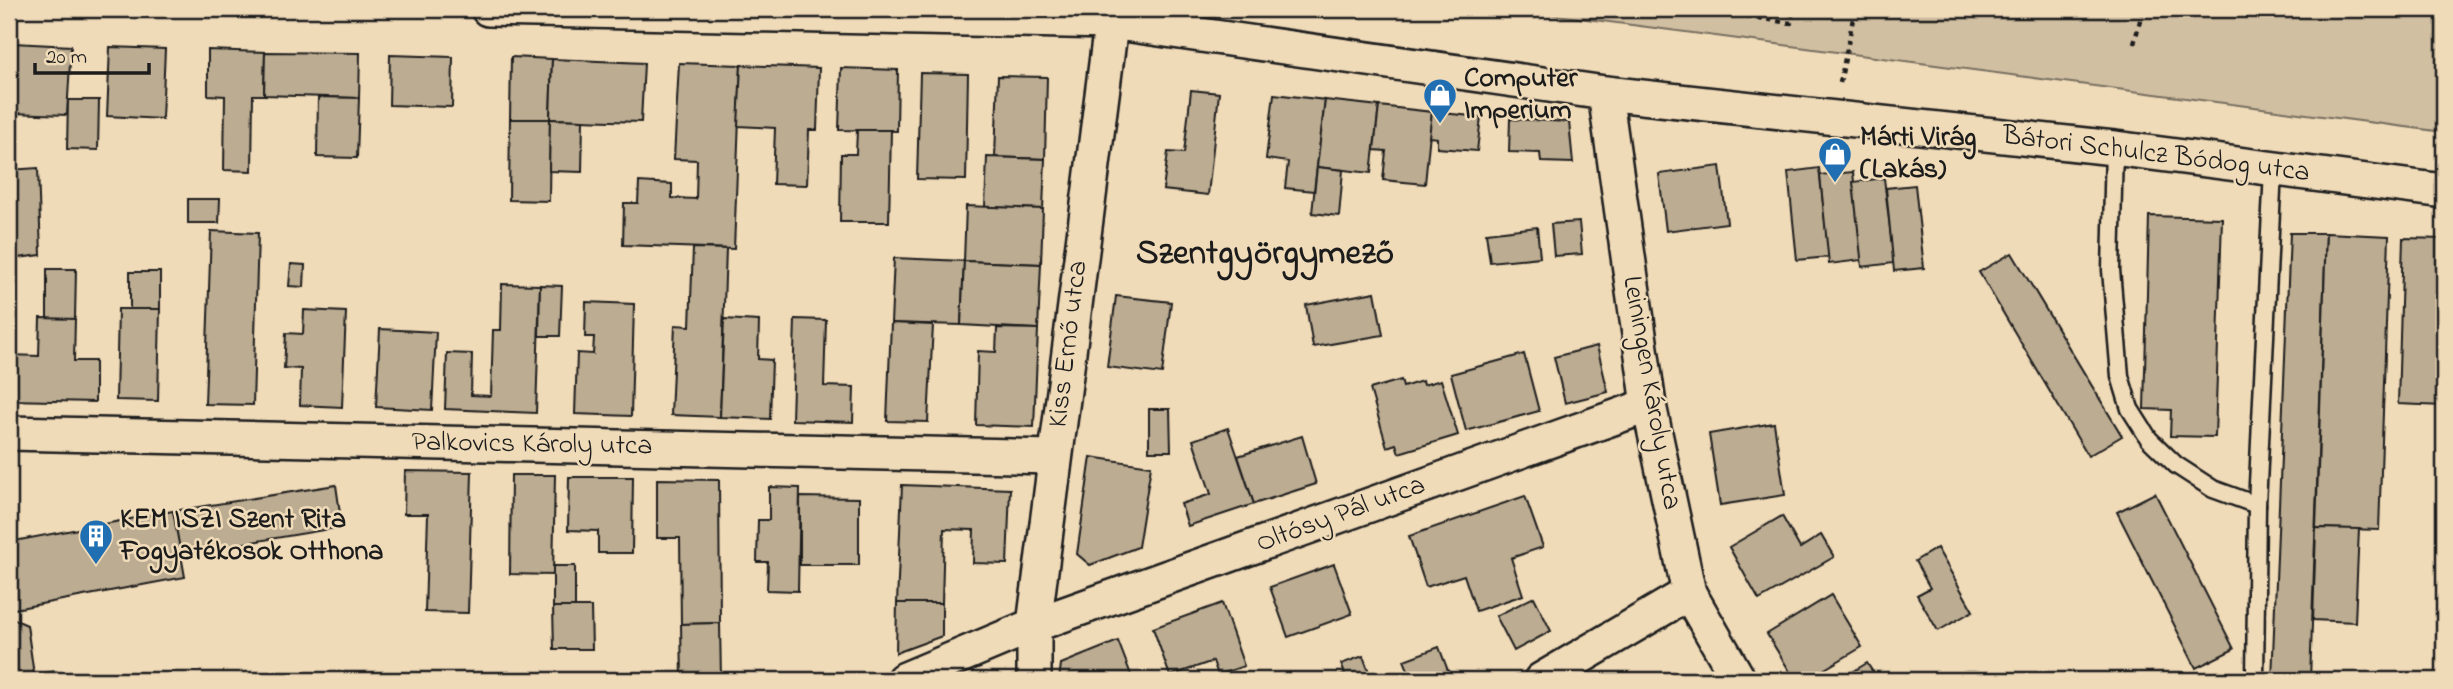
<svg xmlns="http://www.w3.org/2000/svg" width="2453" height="689" font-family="'Indie Flower',sans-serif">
<rect width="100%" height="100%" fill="#f0dbb9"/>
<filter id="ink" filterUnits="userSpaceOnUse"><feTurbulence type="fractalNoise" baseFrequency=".0143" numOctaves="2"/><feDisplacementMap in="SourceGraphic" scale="14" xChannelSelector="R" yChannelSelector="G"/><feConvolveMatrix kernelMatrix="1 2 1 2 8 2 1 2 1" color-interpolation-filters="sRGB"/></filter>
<g filter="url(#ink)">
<!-- green -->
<path fill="#d1bfa2" stroke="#766e5f" stroke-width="2" d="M1510 9H2444V132Z"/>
<!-- building -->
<g fill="#bcac92" stroke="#1c1c1c" stroke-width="2">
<path d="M13 43 71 46 67 115 11 113Z"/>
<path d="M110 47 165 49 162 119 107 116Z"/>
<path d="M208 50 265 52 264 95H253L252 171 224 170 225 96 208 95Z"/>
<path d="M265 52 360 53 359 98 264 95Z"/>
<path d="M390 55 453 57 452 107 389 105Z"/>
<path d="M511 57 552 59 550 119H510Z"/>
<path d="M552 59 644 63 641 122 550 119Z"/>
<path d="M679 63 741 65 734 249 623 245 624 203H638L639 182 672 184V198L696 199 697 160 674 159Z"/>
<path d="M741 65 819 68 817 130H809L807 185 773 184 775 128 738 126Z"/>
<path d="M841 68 898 70 897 131 839 130Z"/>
<path d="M920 73 968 74 966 180 917 179Z"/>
<path d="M998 76 1047 77 1045 159 995 157Z"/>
<path d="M1191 90 1219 93 1208 195 1163 190 1168 152 1184 153Z"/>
<path d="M1274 94 1325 100 1314 191 1285 188 1288 162 1266 159Z"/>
<path d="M318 97 359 98 357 158 317 157Z"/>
<path d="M68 100H99L98 150 67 149Z"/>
<path d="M1325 100 1379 106 1371 173 1317 167Z"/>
<path d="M1379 106 1432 112 1425 184 1383 180 1386 151 1374 150Z"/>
<path d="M1432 112 1481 117 1477 151 1437 148V138L1429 137Z"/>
<path d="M510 119H550L549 201 509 200Z"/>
<path d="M550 119 583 120 582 172 549 171Z"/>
<path d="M1510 119 1569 122 1573 163 1541 162 1540 153 1509 152Z"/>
<path d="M857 130H891L889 222H840L841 154H856Z"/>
<path d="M987 157 1045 159 1043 209 985 207Z"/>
<path d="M1720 166 1727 223 1666 231 1659 174Z"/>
<path d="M1317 167 1343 170 1339 216 1312 213Z"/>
<path d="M38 168 41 255 9 259V170Z"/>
<path d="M1819 168 1829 257 1797 260 1788 172Z"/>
<path d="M1853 172 1862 260 1829 264 1820 175Z"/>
<path d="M1884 178 1894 263 1862 267 1853 182Z"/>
<path d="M1915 185 1924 268 1894 271 1886 188Z"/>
<path d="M188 199H220L219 223H188Z"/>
<path d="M966 206 1043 209 1041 264 964 261Z"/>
<path d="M2149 216 2222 218 2215 437 2170 436 2171 410 2144 409Z"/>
<path d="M1579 222 1582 254 1554 256 1551 224Z"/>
<path d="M1537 227 1540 257 1490 262 1486 233Z"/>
<path d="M211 231 258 233 253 405 205 404Z"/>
<path d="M2290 233H2326L2310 680H2272Z"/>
<path d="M2326 233 2389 236 2379 530 2316 528Z"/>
<path d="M2403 238 2444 239V406L2398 404Z"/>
<path d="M693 248 726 249 720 417 671 415 675 325 690 326Z"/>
<path d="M2012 253 2122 436 2088 456 1979 272Z"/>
<path d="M894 258 964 261 961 325 891 323Z"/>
<path d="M964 261 1041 264 1038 329 961 325Z"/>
<path d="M291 264 305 265 304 287 289 286Z"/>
<path d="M47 269H76L75 319H47Z"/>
<rect x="130" y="272" width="30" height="37"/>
<path d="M502 284 540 285 536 413 445 409 447 353 472 354 471 395 491 396 493 330H501Z"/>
<path d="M540 285 562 286 560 336H539Z"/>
<path d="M1375 292 1383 335 1313 347 1306 305Z"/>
<path d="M1116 296 1171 302 1162 374 1107 367Z"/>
<path d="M586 302 634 304 631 416 575 414 577 353 593 354 594 337H585Z"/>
<path d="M118 309H160L158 401 116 400Z"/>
<path d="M304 310 346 312 342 407 300 405 301 369 284 368 286 333 303 334Z"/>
<path d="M40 318 75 319 74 361H95V402L9 400V355L39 356Z"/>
<path d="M724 319 759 321 758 359 772 360 770 419 720 417Z"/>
<path d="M795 319 826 320 824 386 854 387 853 422 792 420Z"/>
<path d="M891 323 933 325 928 422 887 421Z"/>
<path d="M997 328 1038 329 1034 427 976 425 978 351 996 352Z"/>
<path d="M380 329 436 332 432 410 376 407Z"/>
<path d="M1597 346 1608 392 1565 403 1554 357Z"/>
<path d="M1524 354 1539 411 1466 431 1451 374Z"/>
<path d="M1401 380 1403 387 1422 381 1423 385 1441 380 1458 435 1399 453 1396 444 1387 447 1370 389Z"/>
<path d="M1149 409H1170L1171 451H1149Z"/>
<path d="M1774 423 1785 495 1720 505 1709 434Z"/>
<path d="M1228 428 1254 504 1188 526 1181 504 1211 494 1193 440Z"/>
<path d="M1302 436 1316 484 1254 504 1238 456Z"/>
<path d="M1091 457 1151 466 1138 547 1090 565 1077 554Z"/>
<path d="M405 471 472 472 468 613 425 612 428 514H404Z"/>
<path d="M511 475H555L553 575 510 574Z"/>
<path d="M569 477H633L632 553H598V531L568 530Z"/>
<path d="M657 479 719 480 720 623 681 624 680 538H657Z"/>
<path d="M336 485 342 527 180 554 173 511Z"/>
<path d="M902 485 1010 489 1007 564 973 563 974 530 944 529 942 603H897Z"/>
<path d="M769 487 800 488 798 591 767 590 768 562H757L758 520H769Z"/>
<path d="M2155 493 2234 649 2196 668 2117 512Z"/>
<path d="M1525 496 1543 547 1511 558 1523 595 1476 611 1464 575 1426 587 1409 536Z"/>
<path d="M800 497 859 498V565H800Z"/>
<path d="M173 511 185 577 9 610V542Z"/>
<path d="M1782 516 1800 548 1821 535 1834 557 1759 600 1729 547Z"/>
<path d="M2316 528 2359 529 2355 622 2313 620Z"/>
<path d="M1937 548 1973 611 1938 631 1917 595 1930 588 1915 561Z"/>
<path d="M1334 564 1352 614 1288 637 1270 587Z"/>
<rect x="553" y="566" width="22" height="41"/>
<path d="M1831 595 1862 647 1806 680H1795L1767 634Z"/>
<path d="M1534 597 1551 631 1514 651 1496 616Z"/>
<path d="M897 603H942V636L896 653Z"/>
<path d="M1222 603 1244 666 1218 675 1213 661 1170 676 1153 628Z"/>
<path d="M553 607H591L592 649H554Z"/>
<path d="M9 617 27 625 34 675 56 671 70 680H9Z"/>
<path d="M720 623 721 680H682L681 624Z"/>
<path d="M1118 641 1133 680H1059L1061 664Z"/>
<path d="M1439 647 1450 676 1438 680H1412L1404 660Z"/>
<path d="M1363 656 1372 680H1329L1345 674 1341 664Z"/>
<path d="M1867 663 1878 680H1839Z"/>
</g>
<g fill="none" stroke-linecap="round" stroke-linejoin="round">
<!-- lane casing -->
<g stroke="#1c1c1c" stroke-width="21">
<g id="lane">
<path d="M2114 148 2111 270 2120 376 2130 409 2149 439 2176 465 2213 489 2257 505"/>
<path d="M2255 680 2257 505 2273 169"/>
</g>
</g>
<!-- street casing -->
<g stroke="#1c1c1c" stroke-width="38">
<g id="street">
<path d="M488 9 1110 22 1605 93 2114 148 2444 191"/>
<path d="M1605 93 1649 405 1689 593 1739 680"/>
<path d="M9 433 1054 457"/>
<path d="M903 680 1034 625 1649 405"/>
<path d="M1034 680V625L1113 9"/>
<path d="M1541 680 1689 593"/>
</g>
</g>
<!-- path -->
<g stroke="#1c1c1c" stroke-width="4.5" stroke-dasharray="5 5" stroke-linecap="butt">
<path d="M1698 9 1791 23 1793 9"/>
<path d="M2134 44 2143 9"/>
<path d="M1840 83 1855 9"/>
</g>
<!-- lane -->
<use href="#lane" stroke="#f0dbb9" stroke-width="16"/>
<!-- street -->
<use href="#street" stroke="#f0dbb9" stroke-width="33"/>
</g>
</g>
<!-- icons -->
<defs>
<g id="shop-pin" transform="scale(1.75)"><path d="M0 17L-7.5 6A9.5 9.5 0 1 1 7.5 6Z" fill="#1f6fb2" stroke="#f0dbb9"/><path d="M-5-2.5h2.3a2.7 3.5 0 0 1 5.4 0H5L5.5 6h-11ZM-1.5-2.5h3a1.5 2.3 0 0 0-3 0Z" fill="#fff"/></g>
<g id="building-pin" transform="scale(1.75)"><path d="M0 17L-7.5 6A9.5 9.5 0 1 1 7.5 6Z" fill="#1f6fb2" stroke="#f0dbb9"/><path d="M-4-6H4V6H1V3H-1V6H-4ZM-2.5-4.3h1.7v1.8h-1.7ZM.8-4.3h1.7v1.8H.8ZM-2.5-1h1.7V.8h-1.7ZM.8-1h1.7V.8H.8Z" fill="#fff"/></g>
</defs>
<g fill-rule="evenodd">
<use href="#shop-pin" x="1440" y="95"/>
<use href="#shop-pin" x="1835" y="154"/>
<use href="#building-pin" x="96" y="536"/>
</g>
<g text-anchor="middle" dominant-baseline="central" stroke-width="5" stroke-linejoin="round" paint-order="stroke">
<!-- poi labels -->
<g font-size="28" font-weight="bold" fill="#1c1c1c" stroke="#f0dbb9" text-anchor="start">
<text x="1464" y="79">Computer<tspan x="1464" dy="32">Imperium</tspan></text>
<text x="1860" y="138">Márti Virág<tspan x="1860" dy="32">(Lakás)</tspan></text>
<text x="120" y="520">KEM ISZI Szent Rita<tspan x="120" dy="32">Fogyatékosok Otthona</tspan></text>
</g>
<!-- street labels -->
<g font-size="28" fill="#1c1c1c" stroke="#f0dbb9">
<text transform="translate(2156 155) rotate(7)">Bátori Schulcz Bódog utca</text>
<text transform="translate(1069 344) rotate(-83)">Kiss Ernő utca</text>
<text transform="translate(1651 393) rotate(80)">Leiningen Károly utca</text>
<text transform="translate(532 445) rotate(1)">Palkovics Károly utca</text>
<text transform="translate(1341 515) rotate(-20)">Oltósy Pál utca</text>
</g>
<!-- district labels -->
<g font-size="35" font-weight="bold" fill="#1c1c1c" stroke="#f0dbb9">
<text x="1265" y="254">Szentgyörgymező</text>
</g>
</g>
<!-- margin -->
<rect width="2453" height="689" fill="none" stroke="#f0dbb9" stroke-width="35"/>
<rect x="18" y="18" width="2418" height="654" fill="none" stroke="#1c1c1c" stroke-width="2.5" filter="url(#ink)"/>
<!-- scale -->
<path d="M35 63v10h114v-10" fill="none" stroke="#1c1c1c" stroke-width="3.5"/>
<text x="46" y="63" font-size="21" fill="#1c1c1c" stroke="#f0dbb9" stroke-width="5" paint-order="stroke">20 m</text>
</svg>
